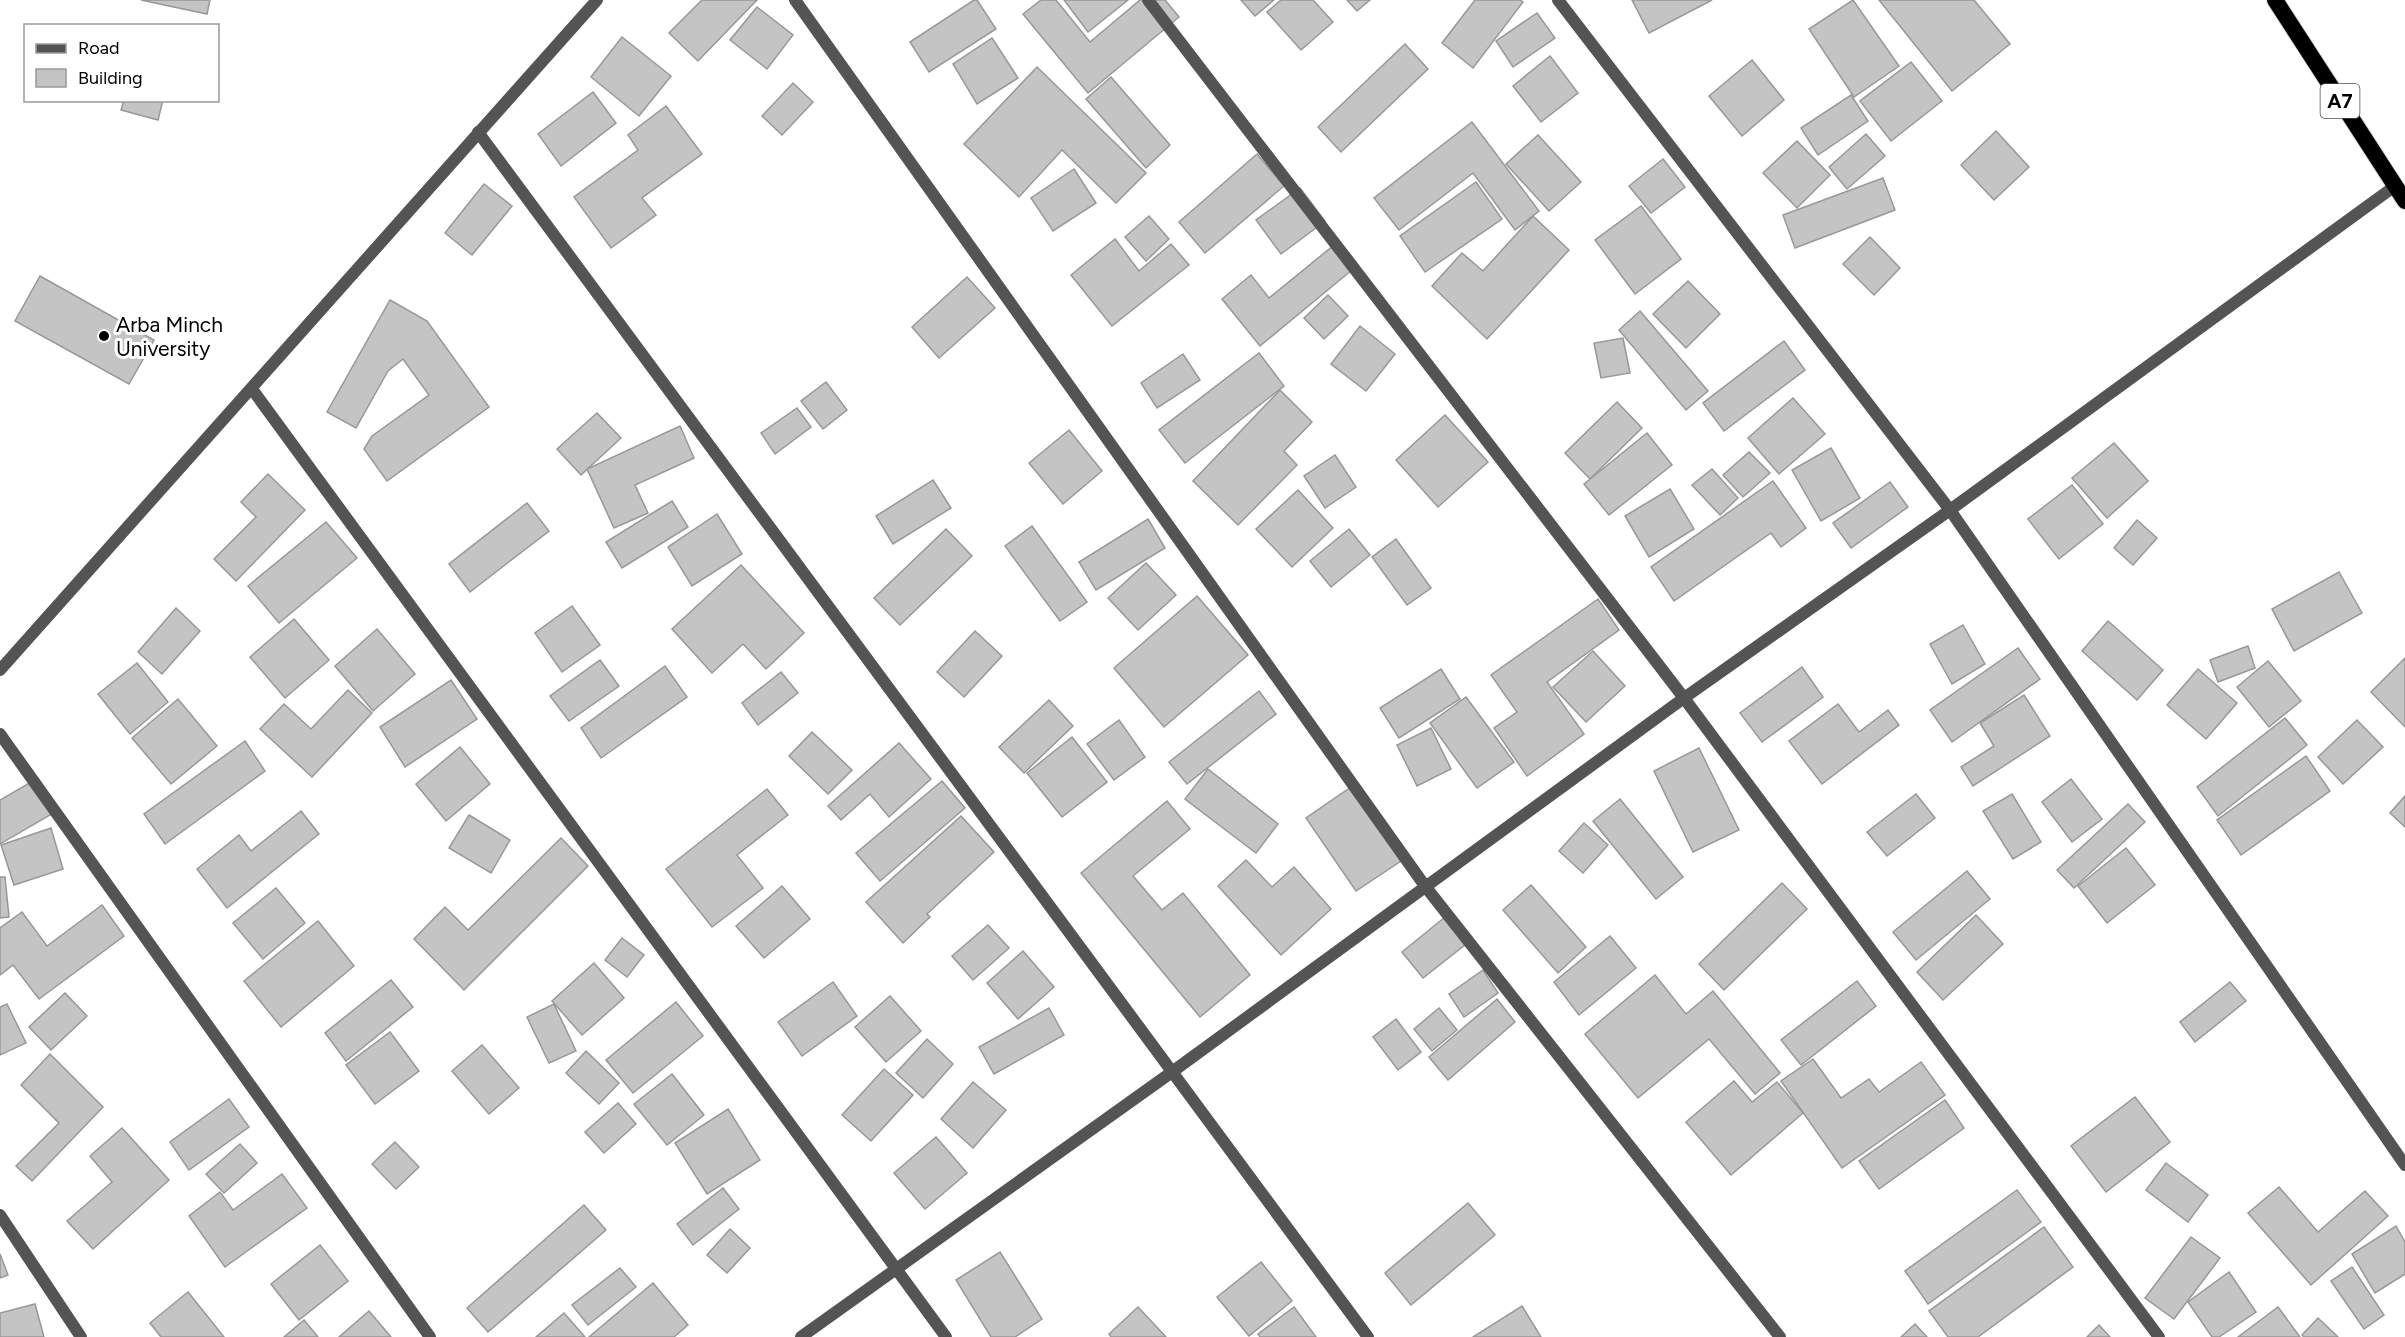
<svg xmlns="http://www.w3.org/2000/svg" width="2405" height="1337" font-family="Figtree,sans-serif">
<rect width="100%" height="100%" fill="#fff"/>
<!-- building -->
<g fill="#c4c4c4" stroke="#989898" stroke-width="1.5">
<path d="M141 0H210L207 14Z"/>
<path d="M702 0H757L698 61 669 33Z"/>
<path d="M974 0H977L996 29 929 72 910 42Z"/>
<path d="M1041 0H1056L1090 42 1140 0H1165L1179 17 1088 93 1023 14Z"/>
<path d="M1064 0H1128L1088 32Z"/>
<path d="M1241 0H1274L1255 16Z"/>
<path d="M1281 0H1313L1333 22 1301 50 1267 12Z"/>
<path d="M1347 0H1370L1357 11Z"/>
<path d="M1475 0H1520L1523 2 1473 68 1442 43Z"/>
<path d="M1632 0H1712L1649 33Z"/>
<path d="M1853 0 1899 66 1854 97 1809 29Z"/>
<path d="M1879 0H1974L2010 44 1952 91Z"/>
<path d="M757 7 793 35 767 69 730 40Z"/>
<path d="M1537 13 1555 38 1513 67 1496 41Z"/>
<path d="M622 37 671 76 639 116 591 77Z"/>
<path d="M992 38 1018 78 977 104 953 64Z"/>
<path d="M1405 44 1428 69 1341 152 1318 127Z"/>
<path d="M1550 56 1578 93 1541 122 1513 86Z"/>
<path d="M1752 60 1784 100 1742 136 1709 96Z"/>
<path d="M1911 62 1942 101 1891 141 1860 101Z"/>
<path d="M1037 67 1146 173 1116 203 1062 150 1019 197 964 144Z"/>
<path d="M1111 77 1170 145 1146 168 1086 99Z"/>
<path d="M793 83 813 102 782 135 762 116Z"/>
<path d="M593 92 616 123 561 166 538 134Z"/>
<path d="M1851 95 1868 121 1818 155 1801 128Z"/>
<path d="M124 100H163L158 120 121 110Z"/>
<path d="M666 106 702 154 642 198 656 215 611 248 574 197 638 150 628 135Z"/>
<path d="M1472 122 1539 211 1515 230 1473 173 1399 230 1374 198Z"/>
<path d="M1996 131 2029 167 1994 200 1961 165Z"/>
<path d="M1866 134 1885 156 1847 189 1829 167Z"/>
<path d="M1538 135 1581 182 1549 211 1506 164Z"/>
<path d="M1797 141 1830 175 1797 208 1763 173Z"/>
<path d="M1257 154 1284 186 1205 253 1179 222Z"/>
<path d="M1663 159 1685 187 1651 213 1629 186Z"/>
<path d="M1074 169 1096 203 1053 231 1031 198Z"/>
<path d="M1883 178 1895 210 1795 248 1783 215Z"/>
<path d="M1476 182 1502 219 1425 272 1400 236Z"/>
<path d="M484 184 512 206 472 255 445 233Z"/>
<path d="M1300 188 1325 221 1281 254 1256 220Z"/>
<path d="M1641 206 1681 259 1635 294 1595 240Z"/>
<path d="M1149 216 1169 239 1146 261 1125 237Z"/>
<path d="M1533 216 1569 250 1487 339 1432 286 1462 253 1483 271Z"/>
<path d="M1870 237 1900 268 1874 295 1843 264Z"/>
<path d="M1115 239 1139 271 1171 244 1189 265 1112 326 1071 275Z"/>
<path d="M1339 241 1358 265 1260 346 1222 299 1251 275 1269 298Z"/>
<path d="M40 276 154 340 129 384 15 321Z"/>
<path d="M967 277 995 308 939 358 912 327Z"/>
<path d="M1688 281 1720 314 1686 348 1653 314Z"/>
<path d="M1328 295 1348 316 1324 339 1304 318Z"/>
<path d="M390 300 427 321 489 407 387 481 364 449 372 436 429 395 403 359 388 371 356 428 327 412Z"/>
<path d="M1640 311 1708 391 1686 410 1619 330Z"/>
<path d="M1360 326 1395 354 1366 391 1331 364Z"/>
<path d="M1623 338 1630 373 1601 378 1594 343Z"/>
<path d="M1784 341 1805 370 1724 431 1703 403Z"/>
<path d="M1259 353 1284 386 1185 463 1159 430Z"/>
<path d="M1183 354 1200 380 1157 408 1141 383Z"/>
<path d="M826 382 847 410 823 429 801 401Z"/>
<path d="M1280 390 1312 422 1284 451 1297 465 1238 525 1193 481Z"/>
<path d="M1793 398 1825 434 1779 474 1748 438Z"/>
<path d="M1617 402 1642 428 1590 479 1565 453Z"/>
<path d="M797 408 811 427 775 454 761 433Z"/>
<path d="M597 413 621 438 581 475 557 449Z"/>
<path d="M1445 415 1488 462 1438 507 1396 460Z"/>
<path d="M680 426 694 458 635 485 648 513 614 528 587 469Z"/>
<path d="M1069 430 1102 471 1063 504 1029 463Z"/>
<path d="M1647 433 1672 465 1609 515 1584 484Z"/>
<path d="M2114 443 2148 481 2107 518 2072 478Z"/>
<path d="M1831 448 1860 498 1821 521 1792 470Z"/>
<path d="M1749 452 1770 473 1743 497 1723 475Z"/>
<path d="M1335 455 1356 487 1325 508 1304 476Z"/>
<path d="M1712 469 1738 498 1720 515 1692 485Z"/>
<path d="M268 474 305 510 236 581 214 559 256 517 241 502Z"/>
<path d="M933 480 951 508 893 544 876 516Z"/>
<path d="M1773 481 1806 528 1781 547 1771 533 1674 601 1651 567Z"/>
<path d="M1890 482 1908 507 1851 548 1833 523Z"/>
<path d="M2072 485 2103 524 2059 559 2028 519Z"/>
<path d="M1670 489 1694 529 1649 557 1625 516Z"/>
<path d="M1298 490 1333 528 1292 567 1256 529Z"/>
<path d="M672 501 688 527 622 568 606 542Z"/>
<path d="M527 503 549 531 470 592 449 564Z"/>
<path d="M717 514 742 554 692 586 668 547Z"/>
<path d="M1148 519 1165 548 1096 590 1079 562Z"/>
<path d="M2137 520 2157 538 2133 565 2114 548Z"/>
<path d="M326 522 357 558 279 623 248 586Z"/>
<path d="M1032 526 1087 602 1060 621 1005 546Z"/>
<path d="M946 529 972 556 900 625 874 598Z"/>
<path d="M1349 529 1370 555 1331 587 1310 561Z"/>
<path d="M1396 539 1431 588 1407 605 1372 557Z"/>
<path d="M1146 563 1176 595 1138 630 1108 598Z"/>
<path d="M741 565 804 633 766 669 743 644 712 673 672 629Z"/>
<path d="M2339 572 2362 613 2294 651 2272 609Z"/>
<path d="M1197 596 1248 655 1164 727 1114 668Z"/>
<path d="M1598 599 1619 630 1547 682 1584 734 1527 776 1494 728 1517 712 1491 675Z"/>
<path d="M572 606 600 645 562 672 535 633Z"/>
<path d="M176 608 200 631 162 674 138 652Z"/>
<path d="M294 619 329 660 285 698 250 657Z"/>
<path d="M2108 621 2163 670 2137 700 2082 651Z"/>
<path d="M1963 625 1985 664 1952 684 1930 644Z"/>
<path d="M377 629 415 674 373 711 335 666Z"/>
<path d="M975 631 1002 656 964 697 937 672Z"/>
<path d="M2248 646 2255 668 2218 682 2210 660Z"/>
<path d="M2018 648 2040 679 1952 742 1930 710Z"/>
<path d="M1593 651 1625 686 1586 722 1553 687Z"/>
<path d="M2405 658V727L2371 692Z"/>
<path d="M600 660 619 686 569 721 550 696Z"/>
<path d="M2268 661 2301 701 2269 727 2237 687Z"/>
<path d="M137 663 168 702 130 734 98 694Z"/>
<path d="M665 666 687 697 601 758 581 728Z"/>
<path d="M1802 667 1823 697 1762 742 1740 713Z"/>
<path d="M1441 669 1460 699 1399 738 1380 708Z"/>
<path d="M2198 669 2237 703 2206 739 2167 705Z"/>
<path d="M781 672 798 693 758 725 742 703Z"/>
<path d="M451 680 477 719 405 767 380 727Z"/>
<path d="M348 690 372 713 312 777 260 729 284 704 311 729Z"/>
<path d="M1259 691 1276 714 1187 784 1169 762Z"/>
<path d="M2024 695 2050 736 1973 786 1961 767 1994 746 1980 723Z"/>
<path d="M1466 697 1514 762 1477 788 1430 723Z"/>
<path d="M178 699 217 746 171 784 132 738Z"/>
<path d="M1049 700 1073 726 1024 773 999 747Z"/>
<path d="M1838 704 1859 732 1888 710 1899 725 1822 784 1789 741Z"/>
<path d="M2285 718 2307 745 2218 816 2197 787Z"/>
<path d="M1119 720 1145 757 1114 780 1087 744Z"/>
<path d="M2357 720 2383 747 2343 784 2318 757Z"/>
<path d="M1431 728 1451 769 1417 786 1397 745Z"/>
<path d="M812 732 852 770 828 794 789 756Z"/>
<path d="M1072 737 1107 782 1062 817 1027 773Z"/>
<path d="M245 741 265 771 165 844 144 814Z"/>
<path d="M899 743 931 779 889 817 870 794 841 820 828 806Z"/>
<path d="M460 747 490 784 446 821 416 784Z"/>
<path d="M1699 748 1739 830 1693 852 1654 771Z"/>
<path d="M2306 756 2330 791 2241 855 2217 820Z"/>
<path d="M1208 769 1278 824 1256 853 1185 799Z"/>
<path d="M38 778 57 811 0 844V800Z"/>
<path d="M2071 779 2102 819 2072 842 2042 802Z"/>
<path d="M942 781 965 808 880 881 856 853Z"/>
<path d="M1351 787 1401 861 1356 891 1306 818Z"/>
<path d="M767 789 788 815 737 855 763 888 712 927 666 869Z"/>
<path d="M1916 794 1935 818 1887 856 1867 832Z"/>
<path d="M2012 794 2041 842 2013 859 1983 811Z"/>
<path d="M2405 796V827L2390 813Z"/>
<path d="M1620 799 1683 877 1656 899 1593 821Z"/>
<path d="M1167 801 1190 829 1133 876 1162 910 1183 893 1250 975 1200 1017 1081 873Z"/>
<path d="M2128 804 2145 822 2074 888 2057 870Z"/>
<path d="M301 811 319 834 227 908 197 869 239 835 251 851Z"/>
<path d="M469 815 510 840 491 873 449 848Z"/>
<path d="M961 816 994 852 927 914 930 917 903 943 866 902Z"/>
<path d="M1584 823 1608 845 1583 873 1559 851Z"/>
<path d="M51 828 63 869 14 885 1 845Z"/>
<path d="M561 838 588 866 464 990 414 939 445 907 468 930Z"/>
<path d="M2126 848 2155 885 2107 923 2078 886Z"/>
<path d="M1246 860 1272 887 1294 867 1331 909 1281 955 1218 886Z"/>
<path d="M1967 871 1990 899 1916 960 1893 932Z"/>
<path d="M0 877H5L9 917 0 918Z"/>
<path d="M1782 883 1807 909 1724 990 1699 964Z"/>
<path d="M1531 885 1586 947 1558 973 1503 910Z"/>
<path d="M782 886 810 919 764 958 736 926Z"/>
<path d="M276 888 305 923 263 959 233 923Z"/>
<path d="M102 905 124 936 39 999 13 965 0 975V928L22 912 47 946Z"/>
<path d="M1976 915 2003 944 1943 1000 1917 972Z"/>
<path d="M1445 917 1466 944 1423 978 1402 952Z"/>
<path d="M318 921 354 966 281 1027 244 981Z"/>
<path d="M988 925 1009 948 973 980 952 956Z"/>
<path d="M1610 936 1636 968 1579 1015 1554 982Z"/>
<path d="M622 938 644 955 627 977 605 960Z"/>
<path d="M1023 951 1054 987 1018 1019 987 983Z"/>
<path d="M594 963 624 998 582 1035 552 1001Z"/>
<path d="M1483 970 1498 993 1464 1017 1449 994Z"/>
<path d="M1655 975 1686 1014 1713 991 1780 1073 1755 1094 1709 1039 1638 1098 1585 1034Z"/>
<path d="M391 980 413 1007 346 1061 325 1033Z"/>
<path d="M1857 981 1876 1006 1801 1065 1781 1040Z"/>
<path d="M833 982 857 1016 802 1056 778 1022Z"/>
<path d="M2230 982 2246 1001 2195 1042 2180 1022Z"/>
<path d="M65 993 87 1016 51 1050 29 1027Z"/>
<path d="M890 996 921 1031 886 1062 855 1027Z"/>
<path d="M1497 999 1515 1022 1448 1080 1429 1057Z"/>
<path d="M676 1002 703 1036 633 1093 606 1060Z"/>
<path d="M7 1004 26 1043 0 1055V1007Z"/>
<path d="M554 1004 576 1051 549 1063 527 1017Z"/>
<path d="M1049 1008 1064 1035 994 1074 979 1047Z"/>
<path d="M1439 1008 1457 1030 1432 1051 1414 1029Z"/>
<path d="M1396 1019 1421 1052 1398 1070 1373 1037Z"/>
<path d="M390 1032 419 1071 375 1104 346 1065Z"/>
<path d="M927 1039 953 1064 923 1098 896 1073Z"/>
<path d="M482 1045 519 1088 489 1114 452 1071Z"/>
<path d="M586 1051 619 1083 599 1104 566 1073Z"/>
<path d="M50 1054 103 1107 32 1181 16 1166 59 1123 21 1085Z"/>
<path d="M1813 1059 1841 1098 1869 1079 1879 1092 1921 1062 1945 1095 1842 1168 1781 1081Z"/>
<path d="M884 1069 913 1095 871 1141 842 1115Z"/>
<path d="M672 1074 704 1115 667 1145 634 1104Z"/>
<path d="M1734 1081 1752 1102 1777 1082 1803 1113 1731 1175 1686 1122Z"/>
<path d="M973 1082 1006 1110 973 1148 941 1119Z"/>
<path d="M2135 1097 2170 1142 2106 1192 2071 1146Z"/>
<path d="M229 1099 249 1127 189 1170 170 1142Z"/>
<path d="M1945 1100 1964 1128 1879 1189 1859 1161Z"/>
<path d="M618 1103 636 1124 604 1153 585 1132Z"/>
<path d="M728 1109 760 1160 707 1194 675 1143Z"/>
<path d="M122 1128 169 1180 93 1249 67 1221 112 1182 90 1156Z"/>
<path d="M936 1137 967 1173 925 1209 894 1173Z"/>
<path d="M395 1142 419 1167 396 1189 372 1164Z"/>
<path d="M240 1144 257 1163 224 1193 206 1174Z"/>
<path d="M2166 1163 2208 1195 2188 1222 2146 1190Z"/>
<path d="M282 1174 307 1208 225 1267 189 1216 220 1192 233 1210Z"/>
<path d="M2279 1187 2318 1232 2365 1191 2388 1216 2311 1285 2248 1213Z"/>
<path d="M723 1188 739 1209 693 1245 677 1224Z"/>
<path d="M2017 1190 2041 1222 1928 1304 1905 1271Z"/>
<path d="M1468 1203 1495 1235 1411 1305 1385 1273Z"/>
<path d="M584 1205 606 1230 488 1332 467 1308Z"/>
<path d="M2396 1226 2405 1242V1274L2375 1293 2352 1254Z"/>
<path d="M2044 1227 2073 1267 1978 1337H1948L1929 1311Z"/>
<path d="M730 1229 750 1248 727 1273 707 1255Z"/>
<path d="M2191 1237 2220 1258 2174 1319 2145 1298Z"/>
<path d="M320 1245 348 1281 299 1320 271 1284Z"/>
<path d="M1000 1252 1042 1319 1015 1337H991L956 1280Z"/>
<path d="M0 1254 8 1275 0 1278Z"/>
<path d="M1261 1262 1292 1301 1249 1336 1217 1297Z"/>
<path d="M2352 1267 2384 1315 2364 1329 2331 1281Z"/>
<path d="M620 1268 636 1287 588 1325 572 1305Z"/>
<path d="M2229 1272 2256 1312 2219 1337H2212L2188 1302Z"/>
<path d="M653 1283 688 1325 674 1337H589Z"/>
<path d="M188 1292 224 1337H161L150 1323Z"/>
<path d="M35 1304 44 1337H0V1313Z"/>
<path d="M1522 1306 1541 1337H1473Z"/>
<path d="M1138 1307 1166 1337H1111L1109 1334Z"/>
<path d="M1294 1307 1316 1337H1260L1258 1334Z"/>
<path d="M2278 1307 2300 1337H2238Z"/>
<path d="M369 1311 391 1337H339Z"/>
<path d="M564 1313 585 1337H536Z"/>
<path d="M2318 1318 2338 1337H2304L2302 1335Z"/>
<path d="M304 1320 318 1337H284Z"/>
<path d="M1915 1324 1927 1337H1901Z"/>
<path d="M2099 1325 2110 1337H2087Z"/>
</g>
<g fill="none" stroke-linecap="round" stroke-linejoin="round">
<!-- trunk casing -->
<g stroke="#dbdbdb" stroke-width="18">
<path id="trunk" d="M2275 0 2405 201"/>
</g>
<!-- minor -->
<g stroke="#545454" stroke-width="12">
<path d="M795 0 1425 886 1780 1337"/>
<path d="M1148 0 1684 698 2159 1337"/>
<path d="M1558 0 1950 510 2405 1165"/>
<path d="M478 132 1368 1337"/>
<path d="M252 389 946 1337"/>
<path d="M0 670 597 0"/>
<path d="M0 734 430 1337"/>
<path d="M0 1215 81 1337"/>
<path d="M801 1337 1172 1072 1684 698 1950 510 2395 186"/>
</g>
<!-- trunk -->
<use href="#trunk" stroke="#000" stroke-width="16"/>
</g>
<!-- markers -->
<circle fill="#000" stroke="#fff" stroke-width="2" cx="104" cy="336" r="6"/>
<g text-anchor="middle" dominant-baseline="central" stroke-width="6" stroke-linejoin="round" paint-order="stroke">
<!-- shield labels -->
<rect fill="#fff" stroke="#4c4c4c" stroke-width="1.5" x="2320.5" y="84" width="39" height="34" rx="4.5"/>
<g font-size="20" font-weight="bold" fill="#000">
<text x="2340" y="101">A7</text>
</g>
<!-- poi labels -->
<g font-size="21" fill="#000" stroke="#fff" text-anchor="start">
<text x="116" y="324">Arba Minch<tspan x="116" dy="24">University</tspan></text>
</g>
</g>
<!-- legend -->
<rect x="24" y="24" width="195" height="78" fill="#ffffff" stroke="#999999" stroke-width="1.5"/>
<rect x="36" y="44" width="30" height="9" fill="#545454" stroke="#999999" stroke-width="1.5"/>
<text x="78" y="54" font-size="18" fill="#000000">Road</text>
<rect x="36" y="69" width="30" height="18" fill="#c4c4c4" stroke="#999999" stroke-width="1.5"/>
<text x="78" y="84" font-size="18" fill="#000000">Building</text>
</svg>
